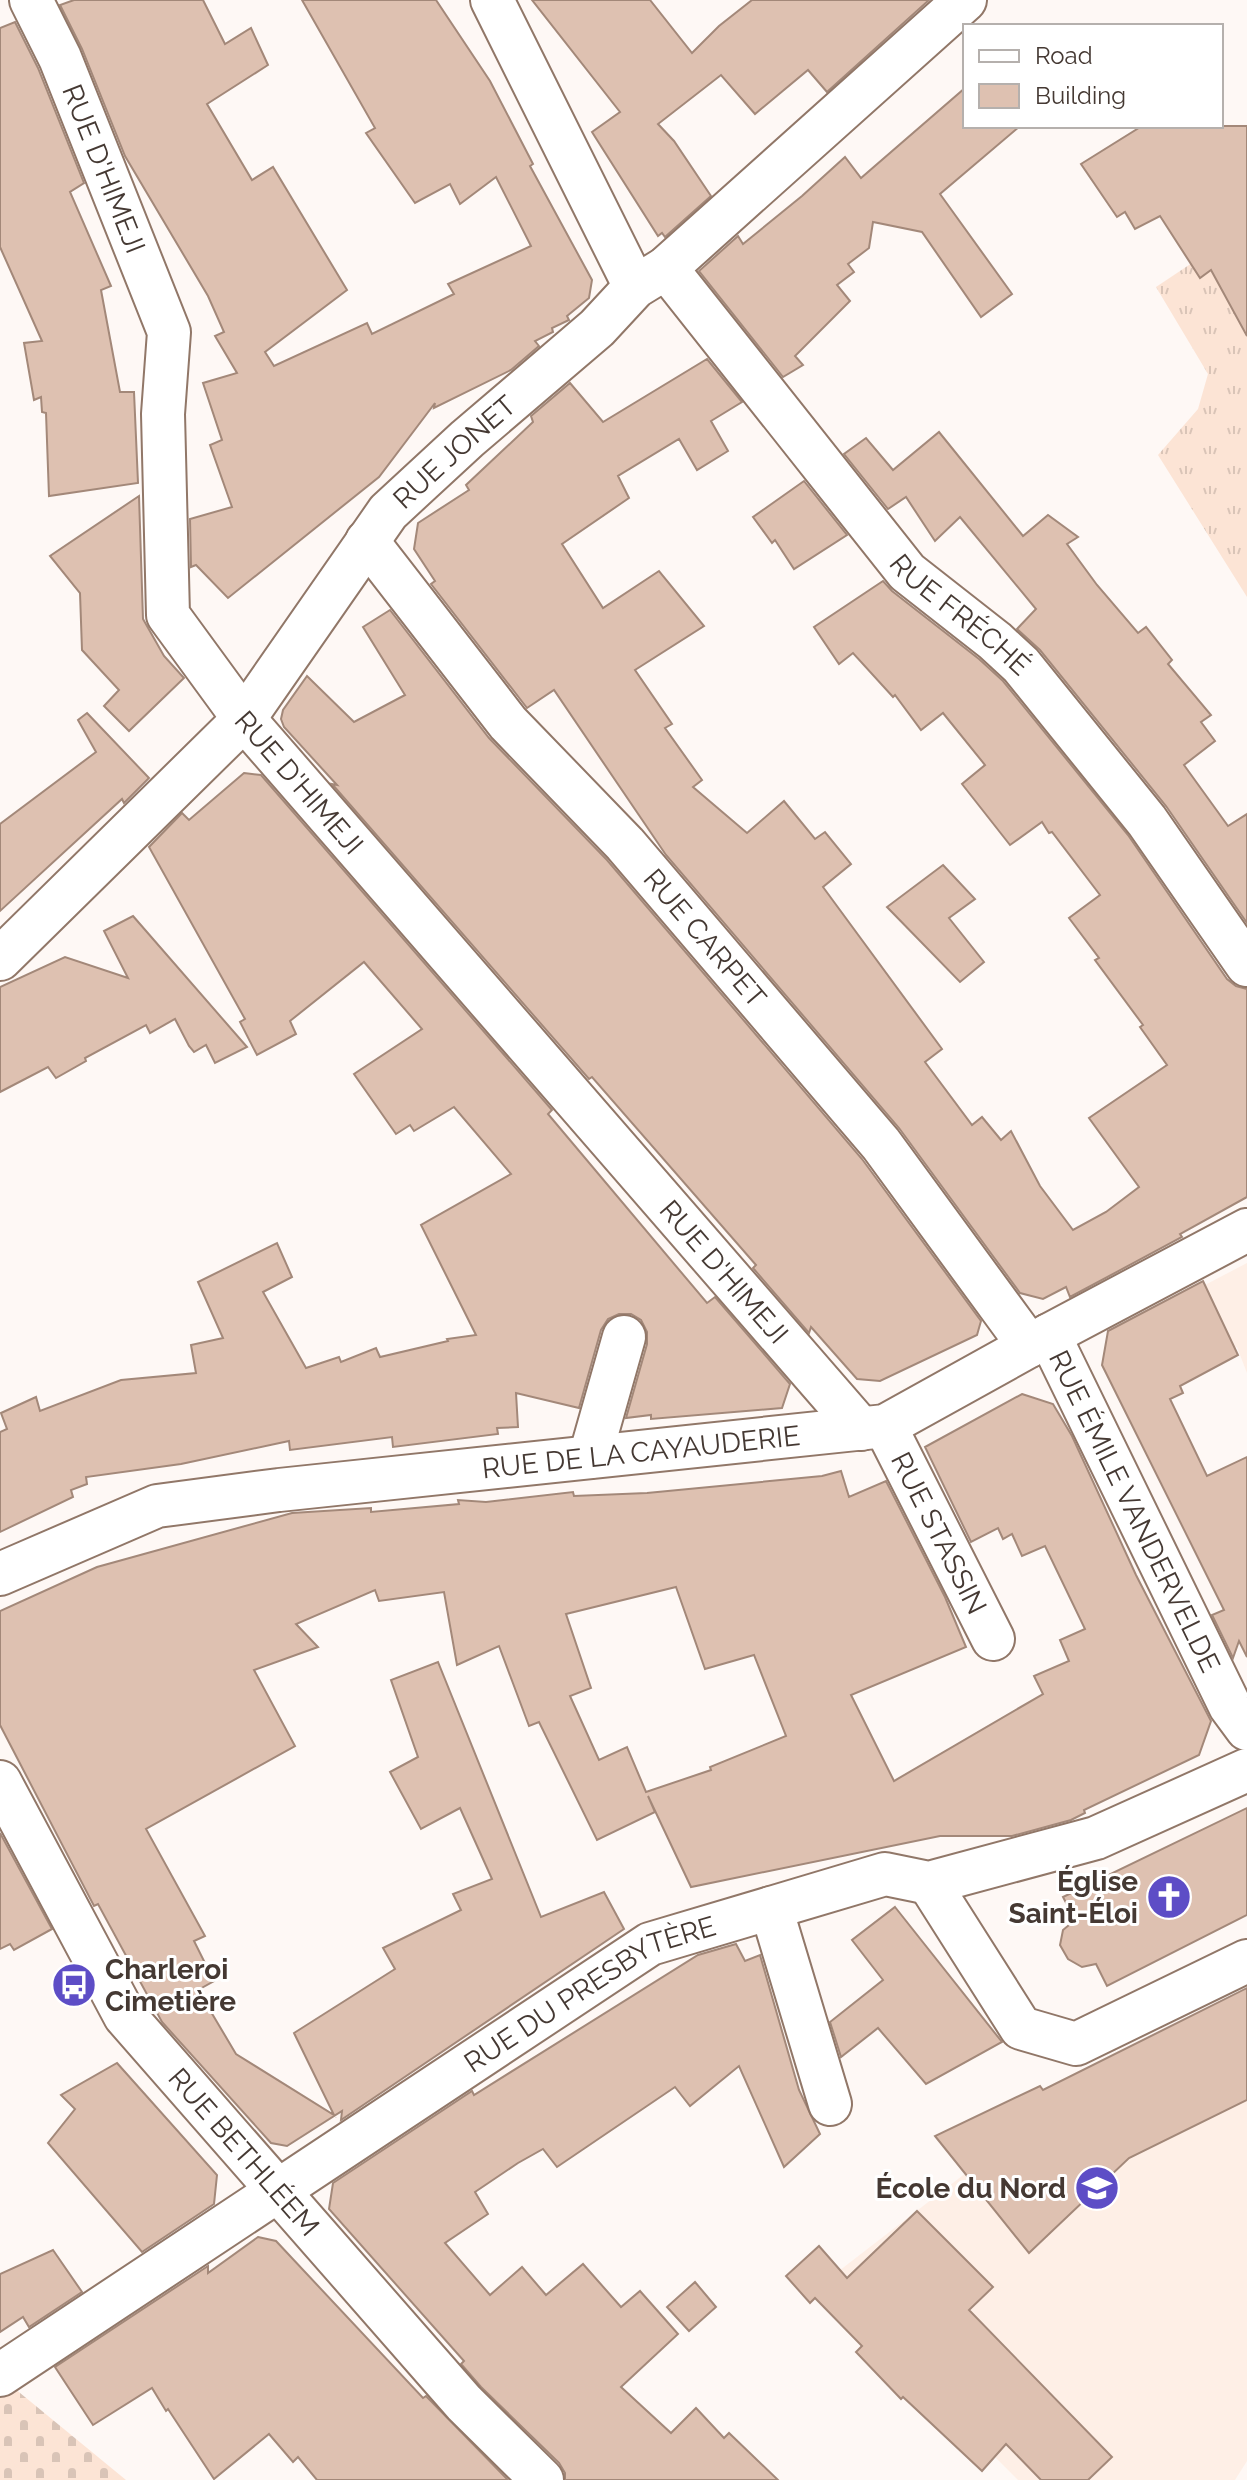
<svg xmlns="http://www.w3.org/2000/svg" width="1247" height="2480" font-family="Raleway,sans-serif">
<defs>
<pattern id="grass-tufts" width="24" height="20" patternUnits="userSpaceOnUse" patternTransform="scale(2)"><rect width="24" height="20" fill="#fce4d5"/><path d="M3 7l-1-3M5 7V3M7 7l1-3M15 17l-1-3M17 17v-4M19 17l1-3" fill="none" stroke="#d9c4b7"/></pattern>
<pattern id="cemetery-stones" width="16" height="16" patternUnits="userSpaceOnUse" patternTransform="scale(2)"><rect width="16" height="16" fill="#fce4d5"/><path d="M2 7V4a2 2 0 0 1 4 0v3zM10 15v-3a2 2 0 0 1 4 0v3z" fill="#d9c4b7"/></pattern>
</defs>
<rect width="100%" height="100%" fill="#fef8f5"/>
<!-- built -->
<g fill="#feefe6">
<path d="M1247 1263V1373L1237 1347 1172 1367 1203 1286Z"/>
<path d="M1247 1996V2461L1235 2480H1018L822 2284 1071 2092Z"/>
</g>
<!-- grass -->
<path fill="url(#grass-tufts)" d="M1210 251 1247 303V597L1158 455 1198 409 1208 374 1156 287Z"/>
<!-- cemetery -->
<path fill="url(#cemetery-stones)" d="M0 2377 14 2388 126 2480H0Z"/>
<!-- building -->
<g fill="#dec1b1" stroke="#a38879" stroke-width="2" fill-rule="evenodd">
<path d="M74 0H203L225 44 251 28 268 65 207 104 252 180 273 167 347 290 265 352 274 366 367 323 372 334 454 294 448 284 531 246 496 177 460 204 450 184 415 203 366 133 375 128 302 0H436L490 81 533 164 530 166 592 280 589 298 567 316 569 320 552 328 553 332 535 341 539 346 511 370 434 408 435 403 379 477 228 598 196 565 191 567 190 519 232 507 210 445 222 440 203 383 237 373 215 336 224 332 208 296 125 156 82 49 60 5Z"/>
<path d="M532 0H650L692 53 719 26 752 0H929L827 92 808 70 755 114 721 75 658 124 674 141 711 196 665 237 662 233 658 236 592 132 620 112Z"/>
<path d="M15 22 38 68 84 183 70 192 111 286 101 290 120 392H134L138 483 49 496 46 413 42 412 41 397 34 400 24 343 42 341 0 247V28Z"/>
<path d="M965 88V126H1020L940 194 1012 294 981 317 922 232 873 222 869 248 848 264 854 272 837 285 850 301 795 356 803 365 783 377 699 271 738 236 743 244 802 196 845 157 861 178Z"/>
<path d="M1142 126H1247V336L1211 270 1200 278 1160 216 1135 229 1125 212 1117 217 1081 164Z"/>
<path d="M707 359 742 402 711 421 728 451 697 470 679 439 618 476 629 498 562 544 603 608 659 571 704 626 635 670 672 724 665 728 702 780 693 787 747 833 784 801 815 839 825 832 851 864 823 887 942 1049 925 1062 972 1125 982 1117 1001 1140 1011 1131 1040 1186 1073 1230 1106 1212 1139 1187 1089 1118 1167 1065 1140 1027 1143 1025 1095 960 1099 958 1069 918 1100 895 1052 832 1049 833 1042 822 1010 845 962 784 985 765 943 713 921 730 895 695 893 697 853 653 839 664 814 627 883 581 892 591 979 659 1003 681 1128 835 1227 979 1236 986 1247 989V1197L1180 1234 1182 1237 1070 1297 1066 1287 1043 1299 1020 1293 899 1128 666 855 554 690 527 708 431 584 435 581 414 549 418 523 469 490 466 485 533 422 531 416 570 383 603 422Z"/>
<path d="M939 432 1023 536 1048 515 1078 537 1067 544 1097 585 1138 633 1146 627 1172 660 1168 664 1211 715 1201 722 1215 741 1184 765 1228 826 1247 814V923L1166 806 1040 650 1017 629 1036 609 960 517 935 541 906 497 888 509 844 454 866 438 893 470Z"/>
<path d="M804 481 847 535 794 569 775 540 772 543 753 517Z"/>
<path d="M139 496 143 619 164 656 184 678 129 731 104 706 119 690 82 650 80 593 50 556Z"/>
<path d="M390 610 489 738 607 860 862 1159 981 1321 977 1335 880 1381 857 1379 811 1327 809 1333 753 1268 756 1265 592 1077 589 1079 332 784 337 785 284 727 281 719 283 710 307 676 354 722 405 695 363 627Z"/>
<path d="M87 713 149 778 124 803 122 799 0 911V824L96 752 78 720Z"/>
<path d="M244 773 261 775 552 1110 548 1114 707 1303 715 1297 790 1384 782 1408 651 1419V1415L626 1418 647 1344V1332L641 1320 631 1314H619L608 1319 601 1330 579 1408 516 1393 518 1427 497 1428 498 1434 393 1447 392 1437 290 1450 289 1441 181 1464 86 1477 87 1484 71 1490 73 1497 0 1532V1432L7 1429 1 1413 36 1397 40 1411 121 1380 196 1373 191 1345 223 1338 198 1282 277 1243 292 1277 263 1292 306 1368 339 1357 341 1362 376 1348 380 1357 448 1341 447 1339 476 1335 421 1225 511 1174 454 1107 414 1131 410 1125 396 1134 354 1074 422 1029 364 962 290 1021 296 1034 257 1055 240 1022 245 1019 149 847 182 813 189 820Z"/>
<path d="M943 865 975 899 949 918 984 962 960 982 887 907Z"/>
<path d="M133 916 247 1047 215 1063 206 1045 194 1052 189 1046 175 1019 150 1033 146 1025 85 1058 86 1061 56 1078 48 1067 0 1092V987L65 957 128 978 104 931Z"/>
<path d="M1203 1281 1238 1355 1180 1386 1183 1393 1170 1399 1207 1476 1247 1457V1657L1239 1641 1233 1658 1212 1615 1224 1610 1102 1365 1108 1331Z"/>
<path d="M1022 1394 1053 1404 1072 1436 1136 1575 1211 1721 1199 1755 1084 1810 1085 1813 1071 1820 1012 1836H940L691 1887 648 1796 655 1812 597 1840 539 1722 529 1726 499 1646 457 1665 444 1592 379 1601 375 1590 296 1624 318 1647 254 1670 295 1746 146 1829 205 1936 194 1941 214 1981 198 1990 236 2054 334 2115 294 2033 395 1969 383 1948 461 1910 453 1894 492 1879 460 1808 421 1829 390 1772 418 1757 391 1680 438 1662 541 1917 604 1892 624 1929 341 2120 342 2111 287 2146 271 2143 162 2022 98 1904 94 1906 0 1725V1611L97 1567 292 1513 371 1508V1512L459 1504 458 1500 486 1502 573 1492 574 1496 647 1493 822 1476 841 1471 849 1497 886 1481 945 1597 966 1647 851 1695 894 1781 1043 1694 1034 1676 1069 1661 1060 1640 1085 1629 1045 1546 1022 1556 1012 1534 1003 1539 998 1528 971 1542 925 1447ZM676 1587 705 1669 754 1655 786 1736 710 1767 711 1770 646 1792 627 1747 599 1760 570 1696 591 1688 566 1614Z"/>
<path d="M1247 1808V1915L1107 1986 1096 1964 1082 1967 1068 1959 1060 1945 1063 1930 1075 1920 1063 1897Z"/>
<path d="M0 1833 52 1929 14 1950 10 1944 0 1949Z"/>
<path d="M895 1907 1002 2042 926 2084 878 2028 841 2057 830 2022 883 1980 852 1940Z"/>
<path d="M736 1944 745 1961 760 1955 799 2090 820 2134 784 2167 739 2066 690 2106 675 2087 557 2167 543 2149 518 2163 475 2192 488 2214 445 2243 490 2295 522 2267 546 2295 583 2264 621 2307 640 2291 678 2334 621 2387 671 2433 696 2408 724 2438 729 2433 778 2480H565V2473L559 2463 481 2387 461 2364 464 2361 329 2209 333 2183 472 2091 474 2095 698 1955Z"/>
<path d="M1247 1988V2100L1129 2158 1029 2253 935 2136 1040 2086 1043 2090Z"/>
<path d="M117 2063 217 2175 214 2204 142 2252 48 2143 75 2109 61 2095Z"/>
<path d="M917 2211 993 2287 969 2310 1112 2457 1088 2480H1041L1006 2444 982 2471 903 2397 901 2399 856 2352 862 2346 815 2298 810 2303 786 2276 819 2246 847 2278Z"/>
<path d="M258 2237 276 2241 423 2398 426 2396 508 2480H317L298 2457 293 2462 269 2434 214 2479 168 2409 166 2411 152 2388 93 2425 55 2367 208 2266V2273Z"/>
<path d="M53 2250 82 2292 29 2327 23 2317 0 2332V2274Z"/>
<path d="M695 2282 716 2307 689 2331 667 2307Z"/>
</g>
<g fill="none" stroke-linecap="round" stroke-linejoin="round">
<!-- minor casing -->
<g stroke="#917768" stroke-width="46">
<g id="minor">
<path id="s1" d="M31 0 60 58 169 332 163 414 168 615 244 719 861 1429"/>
<path d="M492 0 635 287"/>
<path id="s2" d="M666 268 907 572 995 641 1021 665 1147 821 1247 965"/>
<path id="s3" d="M367 541 508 723 625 844 881 1144 1029 1346"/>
<path id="s4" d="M0 959 244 719 388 512 467 439 597 328 635 287 666 268 965 0"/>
<path id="s5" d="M1049 1335 1230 1706 1247 1729"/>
<path id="s6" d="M885 1426 993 1639"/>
<path d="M590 1457 624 1337"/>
<path id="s7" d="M0 1574 157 1506 279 1490 885 1426 1049 1335 1247 1230"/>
<path id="s8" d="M0 1782 125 2016 464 2403 542 2480"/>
<path d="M929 1883 1021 2028 1076 2044 1247 1961"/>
<path d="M771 1908 830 2104"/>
<path id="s9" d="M0 2375 650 1944 885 1874 929 1883 1096 1838 1247 1770"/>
</g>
</g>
<!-- minor -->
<use href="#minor" stroke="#fff" stroke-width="42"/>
</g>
<!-- icons -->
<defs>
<g id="church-disc" transform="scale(2.3)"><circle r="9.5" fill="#5d4dc6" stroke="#fff"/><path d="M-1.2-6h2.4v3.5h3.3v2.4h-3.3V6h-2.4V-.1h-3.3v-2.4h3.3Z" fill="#fff"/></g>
<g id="bus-disc" transform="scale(2.3)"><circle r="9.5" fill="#5d4dc6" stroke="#fff"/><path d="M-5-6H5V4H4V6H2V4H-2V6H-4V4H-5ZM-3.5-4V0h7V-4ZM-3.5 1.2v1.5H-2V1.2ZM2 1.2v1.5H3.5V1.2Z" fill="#fff"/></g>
<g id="school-disc" transform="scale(2.3)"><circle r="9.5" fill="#5d4dc6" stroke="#fff"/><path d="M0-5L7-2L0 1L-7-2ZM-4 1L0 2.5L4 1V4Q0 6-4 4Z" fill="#fff"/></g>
</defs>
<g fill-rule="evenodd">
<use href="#church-disc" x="1169" y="1897"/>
<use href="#bus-disc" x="74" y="1985"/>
<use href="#school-disc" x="1097" y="2188"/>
</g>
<g text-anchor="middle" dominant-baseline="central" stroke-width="6" stroke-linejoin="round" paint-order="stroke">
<!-- street labels -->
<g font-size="28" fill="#453933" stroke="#fff">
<text stroke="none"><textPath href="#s1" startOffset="184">RUE D'HIMEJI</textPath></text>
<text stroke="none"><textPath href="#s4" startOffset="684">RUE JONET</textPath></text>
<text stroke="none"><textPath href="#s2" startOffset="456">RUE FRÉCHÉ</textPath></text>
<text stroke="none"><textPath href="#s1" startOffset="856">RUE D'HIMEJI</textPath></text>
<text stroke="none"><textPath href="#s3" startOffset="522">RUE CARPET</textPath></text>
<text stroke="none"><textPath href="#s1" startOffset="1504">RUE D'HIMEJI</textPath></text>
<text stroke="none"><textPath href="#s7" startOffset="658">RUE DE LA CAYAUDERIE</textPath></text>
<text stroke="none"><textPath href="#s5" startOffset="196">RUE ÉMILE VANDERVELDE</textPath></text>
<text stroke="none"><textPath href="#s6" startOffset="120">RUE STASSIN</textPath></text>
<text stroke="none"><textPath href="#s9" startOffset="704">RUE DU PRESBYTÈRE</textPath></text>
<text stroke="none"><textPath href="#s8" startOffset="446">RUE BETHLÉEM</textPath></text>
</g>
<!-- poi labels -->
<g font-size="28" font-weight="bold" fill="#453933" stroke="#fff" text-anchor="end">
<text x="1138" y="1881">Église<tspan x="1138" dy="32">Saint-Éloi</tspan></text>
<text x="105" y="1969" text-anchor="start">Charleroi<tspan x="105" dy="32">Cimetière</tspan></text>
<text x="1066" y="2188">École du Nord</text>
</g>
</g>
<!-- legend -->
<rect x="963" y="24" width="260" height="104" fill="#ffffff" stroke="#b5b0ad" stroke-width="2"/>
<rect x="979" y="50" width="40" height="12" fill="#ffffff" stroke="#b5b0ad" stroke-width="2"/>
<text x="1035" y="64" font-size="24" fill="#453933">Road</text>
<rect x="979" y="84" width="40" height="24" fill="#dec1b1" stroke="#b5b0ad" stroke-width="2"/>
<text x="1035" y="104" font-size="24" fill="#453933">Building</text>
</svg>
